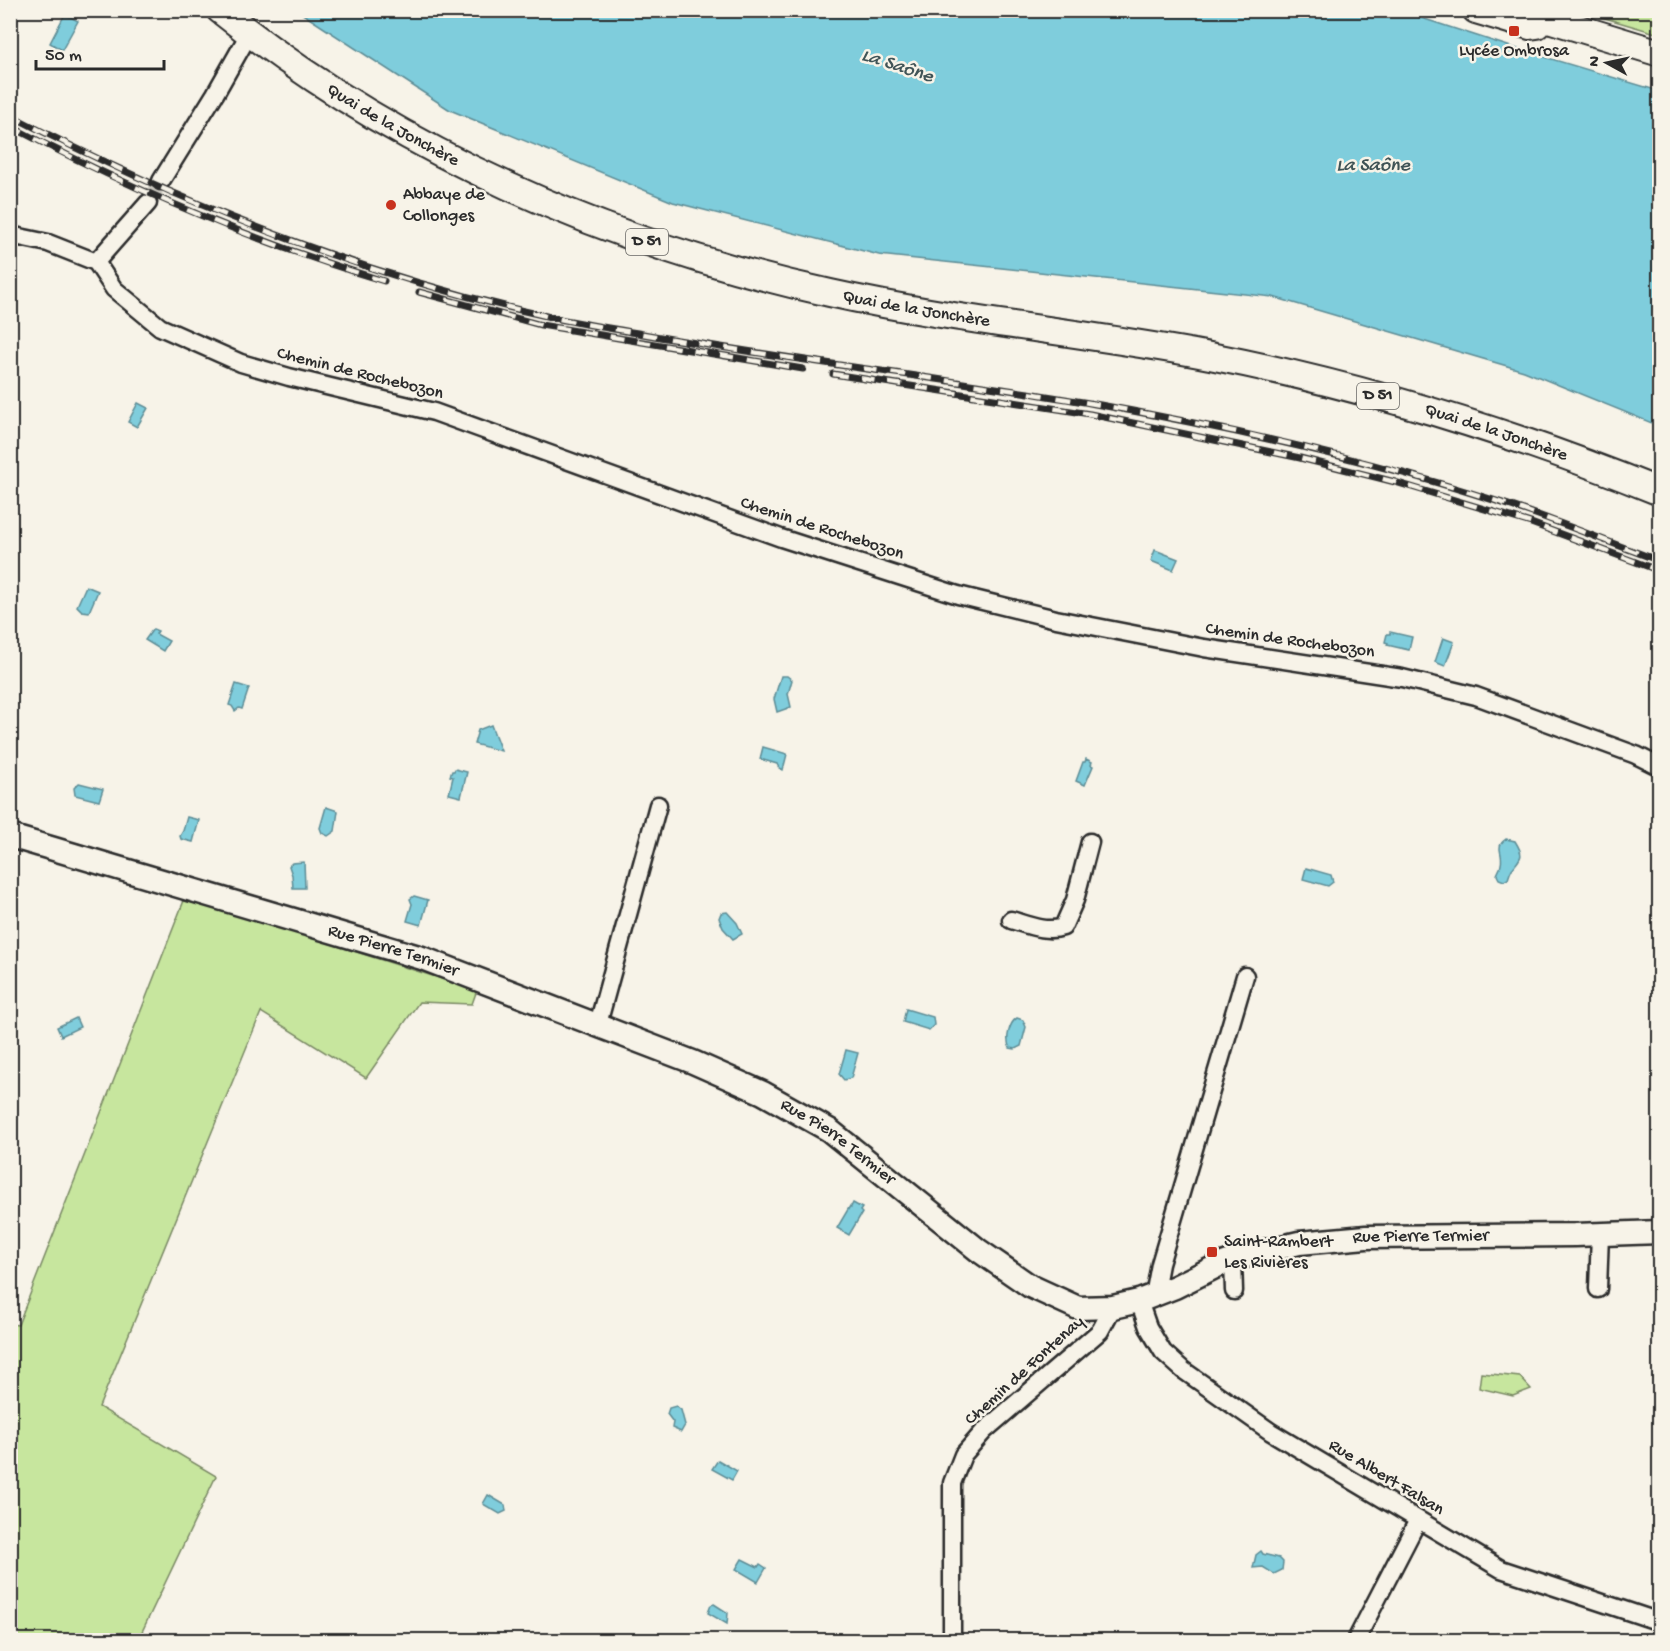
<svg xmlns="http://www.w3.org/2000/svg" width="1670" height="1651" font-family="'Gochi Hand',sans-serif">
<rect width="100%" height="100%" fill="#f7f3e8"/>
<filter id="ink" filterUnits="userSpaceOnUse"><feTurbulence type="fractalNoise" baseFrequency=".0167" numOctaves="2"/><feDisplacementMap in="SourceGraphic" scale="12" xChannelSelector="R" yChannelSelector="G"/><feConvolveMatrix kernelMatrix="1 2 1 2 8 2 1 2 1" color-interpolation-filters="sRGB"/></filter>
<g filter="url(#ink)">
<!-- green -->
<g fill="#c7e69e" stroke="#798864" stroke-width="1.5">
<path d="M1581 11H1659V34Z"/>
<path d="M185 898 477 990 472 1004 419 1002 366 1078 261 1012 99 1407 216 1476 138 1640H11V1324L18 1325Z"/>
<path d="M1481 1373 1520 1377 1531 1389 1513 1396 1479 1388Z"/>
</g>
<!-- water -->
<g fill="#7fcddc" stroke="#5d8c95" stroke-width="1.5">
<path d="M298 11H1400L1511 47 1659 91V426L1524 371 1273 297 879 255 673 202 450 110Z"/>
<path d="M65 14 78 21 62 50 50 43Z"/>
<path d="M138 403 148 408 137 427 128 422Z"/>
<path d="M1155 550 1178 559 1173 570 1151 561Z"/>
<path d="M86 586 98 591 89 612 82 611 77 606Z"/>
<path d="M153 629 158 631 156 634 169 641 163 651 145 640Z"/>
<path d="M1390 632 1412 637 1409 650 1387 645 1388 643 1385 642 1387 634H1390Z"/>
<path d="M1443 638 1454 642 1445 666 1435 662Z"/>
<path d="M781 676H787L792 680 788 694 791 707 777 712 774 699Z"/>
<path d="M236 684 249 688 242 709 239 708 235 711 232 706 229 705Z"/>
<path d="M491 725 501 751 474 744 478 730Z"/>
<path d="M763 747 787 754 783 770 779 768 777 764 760 759Z"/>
<path d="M1086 759 1092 762 1091 765 1093 766 1085 785 1076 781 1083 762H1085Z"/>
<path d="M455 769 467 772 461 797 449 794 453 777 450 776 452 771H454Z"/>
<path d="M79 783 103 789 99 801 75 795 74 788Z"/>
<path d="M326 807 338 811 335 831 328 836 322 833 320 828Z"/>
<path d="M187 817 199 820 193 842 181 839 180 836 183 831Z"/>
<path d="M1506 839 1515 841C1525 857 1521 857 1512 869 1510 872 1509 876 1508 879L1504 881 1499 879 1497 875C1498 871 1501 868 1501 864 1504 853 1494 847 1506 839Z"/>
<path d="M304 862 305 888H293L292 875 289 866 292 863Z"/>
<path d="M1306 868 1331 875 1333 882 1328 886 1303 879Z"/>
<path d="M414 896 428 900 421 925 407 921 412 904 410 899Z"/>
<path d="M727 912 737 923 742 934 733 939 723 928 719 918 721 913Z"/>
<path d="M906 1009 933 1017 934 1025 929 1030 903 1022Z"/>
<path d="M76 1018 80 1027 61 1036 57 1027Z"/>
<path d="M1017 1018 1023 1020 1026 1027 1021 1046 1015 1049 1010 1048C1005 1040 1009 1023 1017 1018Z"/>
<path d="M846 1050 858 1053 851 1078 844 1080 839 1074Z"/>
<path d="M853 1203 862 1208 860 1211 862 1213 849 1235 837 1228 850 1206 851 1207Z"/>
<path d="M676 1406 681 1410 685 1425 681 1432 672 1428 673 1422 667 1414 669 1408Z"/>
<path d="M718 1460 737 1471 732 1480 712 1469Z"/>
<path d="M488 1495 505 1505 506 1511 500 1514 483 1504Z"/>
<path d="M1261 1551 1263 1554 1279 1558 1283 1562 1282 1570 1274 1574 1263 1567 1253 1568 1256 1555Z"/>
<path d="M742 1559 758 1567 760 1564 766 1568 758 1582 736 1569Z"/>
<path d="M714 1604 728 1613 727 1624 708 1613 711 1605Z"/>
</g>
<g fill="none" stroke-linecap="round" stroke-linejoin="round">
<!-- street-tunnel -->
<path stroke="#cecbc2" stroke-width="16" stroke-dasharray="16 8" stroke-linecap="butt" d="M148 203 161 181"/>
<!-- street casing -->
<g stroke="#2b2b2b" stroke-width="21">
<g id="street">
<path d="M161 181 215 94 249 34"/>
<path d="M10 235 48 243 96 262 114 289 160 327 241 363 289 377 434 412 781 538 958 595 1056 619 1204 648 1402 678 1476 696 1636 755 1660 767"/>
<path d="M96 262 148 203"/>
<path d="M1011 920C1028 925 1046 933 1063 927L1075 900 1090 842"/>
<path d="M598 1024 658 805"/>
<path d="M1233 1260 1234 1291"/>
<path d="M1598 1289 1600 1234"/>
<path d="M1154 1296 1160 1264 1245 976"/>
<path d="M1139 1301 1148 1327 1163 1352 1183 1370 1271 1432 1501 1569 1660 1622"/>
<path d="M952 1640V1483L963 1455 984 1431 1100 1331 1113 1307"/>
<path d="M1356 1640 1418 1520"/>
</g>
</g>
<!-- secondary casing -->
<g stroke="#2b2b2b" stroke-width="27">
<g id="secondary">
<path id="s1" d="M10 836 422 958 693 1062 763 1093 829 1130 978 1250 1030 1286 1078 1308 1113 1307 1139 1301 1175 1287 1217 1266 1248 1255 1299 1243 1366 1237 1575 1235 1660 1232"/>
</g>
</g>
<!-- primary casing -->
<g stroke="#2b2b2b" stroke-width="30">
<g id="primary">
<path id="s2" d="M220 10C396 151 611 245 830 293 955 321 1084 332 1210 356 1364 386 1514 433 1660 492"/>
<path d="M1476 10 1530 26 1537 25"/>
<path d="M1519 10 1660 53"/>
</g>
</g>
<!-- street -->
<use href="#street" stroke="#f7f3e8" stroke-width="16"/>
<!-- secondary -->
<use href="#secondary" stroke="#f7f3e8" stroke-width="22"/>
<!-- primary -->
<use href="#primary" stroke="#f7f3e8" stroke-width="26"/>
<!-- rail casing -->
<g stroke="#2b2b2b" stroke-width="7">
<g id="rail">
<path d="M10 115C180 203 355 273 542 315 575 323 610 328 643 334 794 361 945 378 1095 404 1245 431 1395 465 1538 515 1579 530 1619 546 1660 561"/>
<path d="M10 126C131 189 254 242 384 281"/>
<path d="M419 292 541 325 803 369"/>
<path d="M833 374 1090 414 1300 458 1395 482 1531 523 1660 571"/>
</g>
</g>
<!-- rail -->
<use href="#rail" stroke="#f7f3e8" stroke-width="4.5" stroke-dasharray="14" stroke-linecap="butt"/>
</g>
</g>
<!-- markers -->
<g fill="#c8321e" stroke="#f7f3e8" stroke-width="2">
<rect x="1508" y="25" width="12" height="12" rx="3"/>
<circle cx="391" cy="205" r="6"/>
<rect x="1206" y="1246" width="12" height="12" rx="3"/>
</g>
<g text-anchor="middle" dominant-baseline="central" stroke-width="5" stroke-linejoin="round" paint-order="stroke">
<!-- shield labels -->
<g fill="#f7f3e8" stroke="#686764" stroke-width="1.5">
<rect x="626" y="229" width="42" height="26" rx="4.5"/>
<rect x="1357" y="383" width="42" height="26" rx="4.5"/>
</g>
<g font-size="16" font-weight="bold" fill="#2b2b2b">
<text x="647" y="242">D 51</text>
<text x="1378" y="396">D 51</text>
</g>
<!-- poi labels -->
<g font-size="18" fill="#2b2b2b" stroke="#f7f3e8" text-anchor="start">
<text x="1514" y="51" text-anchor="middle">Lycée Ombrosa</text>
<text x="403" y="195">Abbaye de<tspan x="403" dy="21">Collonges</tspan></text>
<text x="1224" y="1242">Saint-Rambert<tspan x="1224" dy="21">Les Rivières</tspan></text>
</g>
<!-- street labels -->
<g font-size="18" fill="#2b2b2b" stroke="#f7f3e8">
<text stroke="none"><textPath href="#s2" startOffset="208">Quai de la Jonchère</textPath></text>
<text stroke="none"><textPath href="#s2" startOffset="766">Quai de la Jonchère</textPath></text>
<text transform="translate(360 374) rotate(14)">Chemin de Rochebozon</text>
<text stroke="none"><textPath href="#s2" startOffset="1360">Quai de la Jonchère</textPath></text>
<text transform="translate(822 529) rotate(18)">Chemin de Rochebozon</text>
<text transform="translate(1290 641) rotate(8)">Chemin de Rochebozon</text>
<text stroke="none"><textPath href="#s1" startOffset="400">Rue Pierre Termier</textPath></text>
<text stroke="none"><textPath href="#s1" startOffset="886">Rue Pierre Termier</textPath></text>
<text stroke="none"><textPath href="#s1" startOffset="1534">Rue Pierre Termier</textPath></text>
<text transform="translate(1025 1371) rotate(-42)">Chemin de Fontenay</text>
<text transform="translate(1386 1478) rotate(31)">Rue Albert Falsan</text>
</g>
<!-- water labels -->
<g font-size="20" font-style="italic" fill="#405457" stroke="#f7f3e8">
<text transform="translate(897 67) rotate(18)">La Saône</text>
<text x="1373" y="166">La Saône</text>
</g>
</g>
<!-- margin -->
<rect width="1670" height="1651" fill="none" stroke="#f7f3e8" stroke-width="36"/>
<rect x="18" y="18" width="1634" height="1615" fill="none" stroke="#2b2b2b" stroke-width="2" filter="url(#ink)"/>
<!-- north arrow -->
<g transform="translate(1607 63) rotate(278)" stroke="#f7f3e8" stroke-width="4.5" paint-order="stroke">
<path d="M0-4.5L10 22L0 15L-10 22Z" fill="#2b2b2b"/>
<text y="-9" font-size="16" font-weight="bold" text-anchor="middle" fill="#2b2b2b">N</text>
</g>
<!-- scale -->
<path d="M36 60v9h128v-9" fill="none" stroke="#2b2b2b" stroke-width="3"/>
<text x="45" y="60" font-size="18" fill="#2b2b2b" stroke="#f7f3e8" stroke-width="4.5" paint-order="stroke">50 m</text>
</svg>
